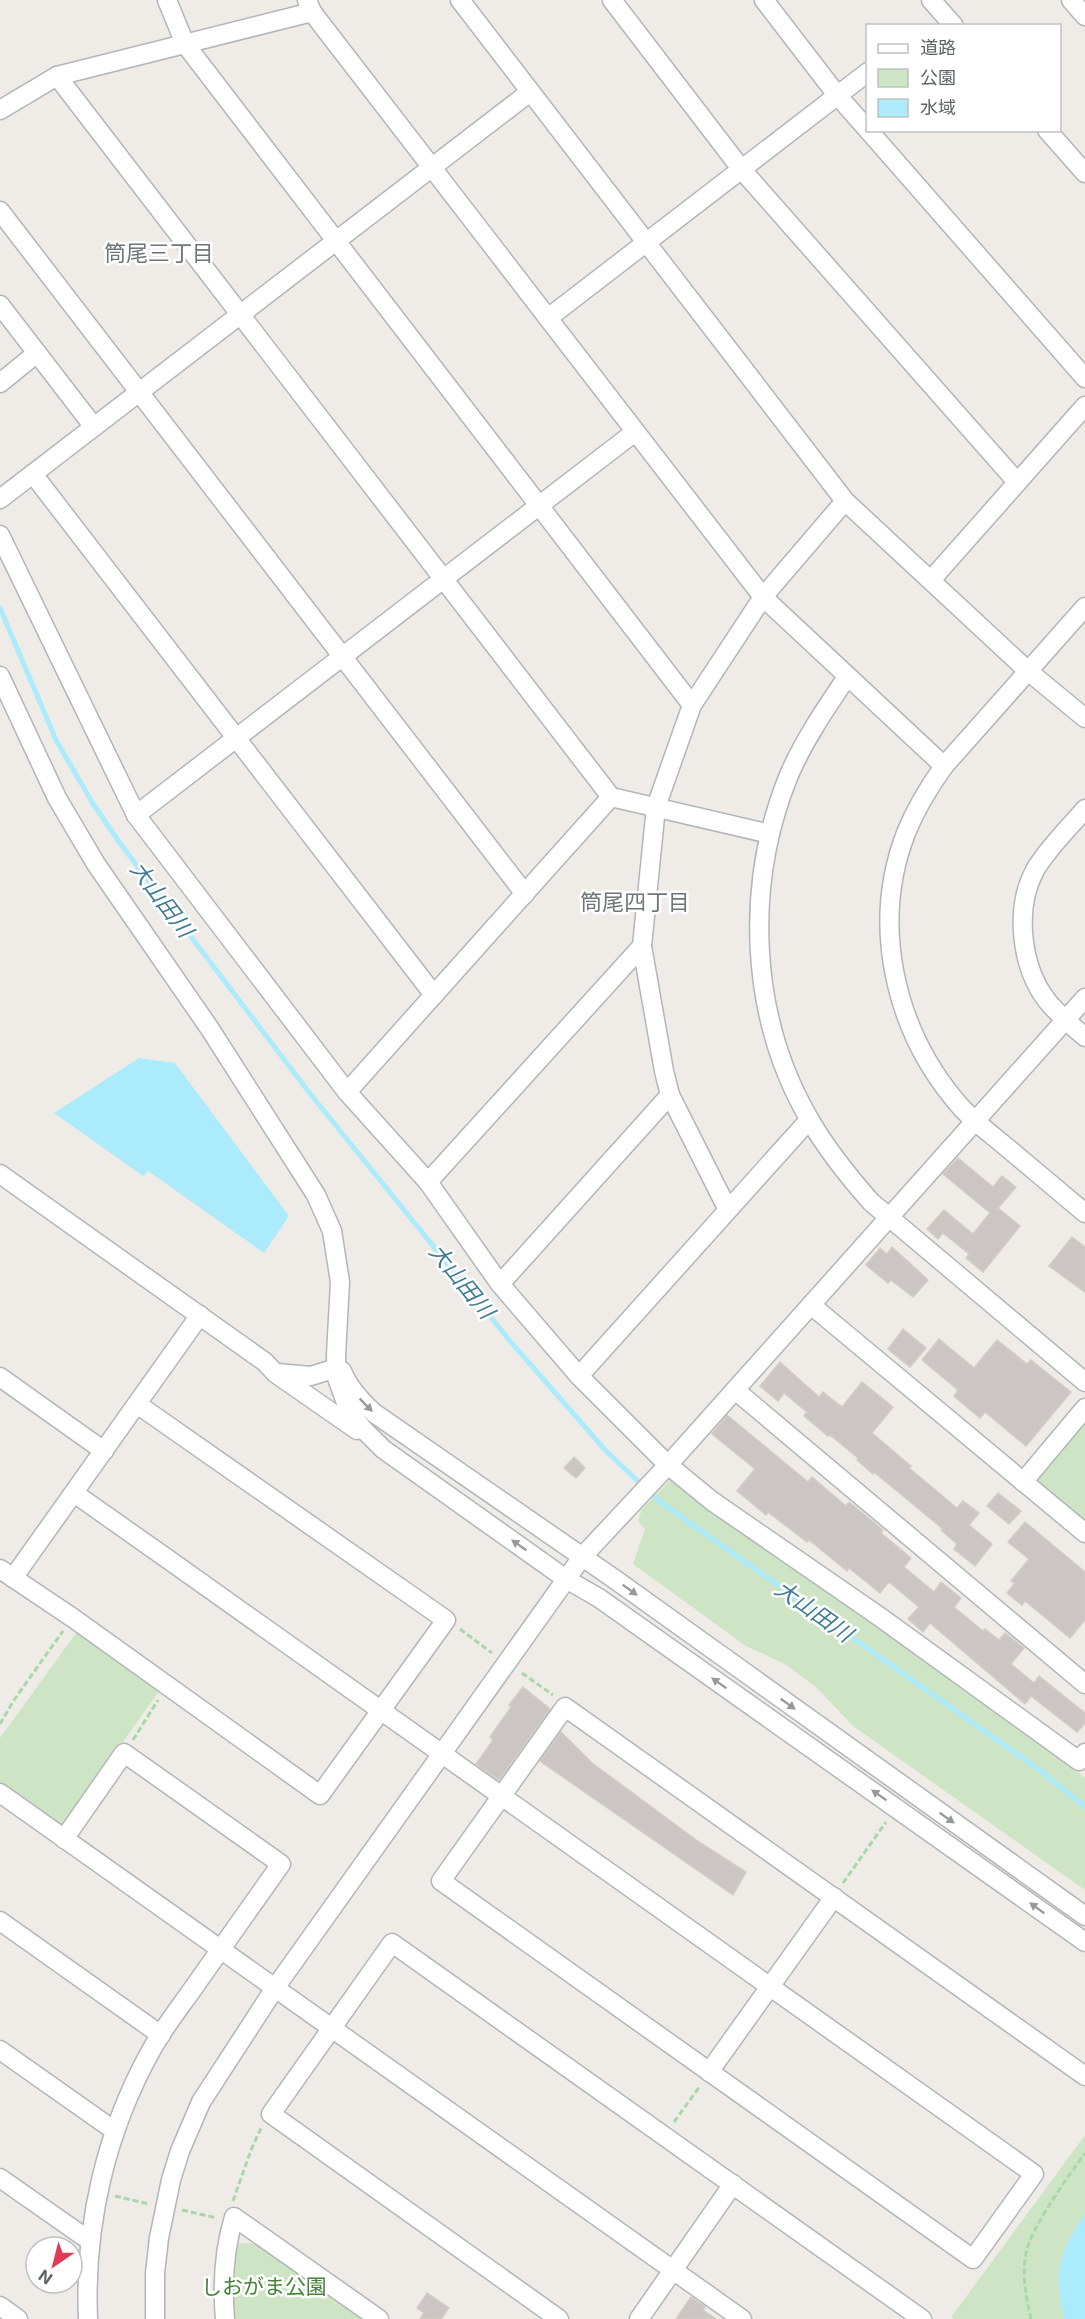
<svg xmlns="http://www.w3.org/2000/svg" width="1085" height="2319" font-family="Inter,'Noto Sans JP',sans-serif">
<rect width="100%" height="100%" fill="#efebe7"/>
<!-- green -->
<g fill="#cde5c5">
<path d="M1085 1419V1522L1039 1483 1038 1476Z"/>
<path d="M672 1478 1053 1751 1085 1778V1890L853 1726 817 1688 785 1664 746 1646 633 1564 645 1529 638 1521 642 1509Z"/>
<path d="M76 1633 159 1691 65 1824 58 1826 0 1784V1738Z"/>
<path d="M1085 2135V2319H953L952 2316Z"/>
<path d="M257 2243 365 2319H232L234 2244Z"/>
</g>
<!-- water -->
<g fill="#abebfb">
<path d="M139 1058 175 1063 289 1216 264 1253 148 1171 143 1176 54 1113Z"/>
<path d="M1085 2213V2319H1064C1053 2271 1059 2254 1085 2213Z"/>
</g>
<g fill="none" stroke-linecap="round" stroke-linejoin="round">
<!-- stream -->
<path stroke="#abebfb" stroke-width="5" d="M0 608 56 740 92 802 119 842 308 1091 510 1341 606 1451 659 1501 1041 1771 1085 1807"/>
</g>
<!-- building -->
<g fill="#cbc6c3" stroke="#d4ccc5" stroke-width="1.5">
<path d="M958 1158 993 1187 1002 1176 1016 1187 998 1208 1020 1226 983 1272 966 1258 969 1254 943 1233 938 1239 927 1229 944 1210 973 1234 990 1213 943 1174Z"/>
<path d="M1072 1237 1085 1247V1292L1049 1266Z"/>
<path d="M892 1247 928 1280 913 1297 891 1280 888 1283 866 1265 880 1248 887 1254Z"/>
<path d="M903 1329 926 1348 910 1367 888 1349Z"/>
<path d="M939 1339 974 1368 997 1340 1027 1364 1031 1360 1071 1392 1026 1446 985 1412 980 1418 969 1409 954 1396 958 1390 922 1360Z"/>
<path d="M780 1362 819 1397 823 1392 842 1407 862 1382 893 1407 872 1433 911 1466 909 1468 957 1508 963 1501 979 1513 969 1525 992 1544 975 1566 954 1549 957 1544 941 1530 943 1529 874 1472 873 1474 857 1460 858 1458 830 1435 828 1436 804 1416 807 1412 784 1393 778 1401 760 1386Z"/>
<path d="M727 1415 808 1482 812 1477 846 1506 849 1502 883 1530 881 1533 911 1558 904 1567 934 1592 941 1582 961 1598 954 1607 983 1631 985 1629 999 1640 1005 1633 1024 1648 1011 1664 1034 1683 1039 1676 1085 1713V1723L1077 1732 1031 1696 1025 1704 930 1623 923 1632 908 1619 919 1607 889 1582 880 1593 849 1568 847 1571 809 1540 807 1542 768 1512 766 1515 737 1491 755 1469 712 1434Z"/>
<path d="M574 1457 585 1468 576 1478 564 1468Z"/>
<path d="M998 1493 1021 1511 1009 1524 987 1506Z"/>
<path d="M1025 1522 1085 1572V1620L1070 1638 1025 1601 1022 1605 1007 1593 1015 1583 1011 1581 1029 1559 1008 1542Z"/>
<path d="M523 1687 550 1709 499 1780 476 1764 493 1740 490 1737 511 1707 509 1705Z"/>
<path d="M561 1732 592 1763 699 1842 746 1872 733 1895 540 1761Z"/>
<path d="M427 2293 449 2308 441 2319H420L424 2313 417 2308Z"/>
<path d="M691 2297 705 2307 703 2310 716 2319H676Z"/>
</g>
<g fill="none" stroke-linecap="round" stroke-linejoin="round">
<!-- minor casing -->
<g stroke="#b2b6b8" stroke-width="21">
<g id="minor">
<path d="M167 0 185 44 692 705"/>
<path d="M307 0 312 12 763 597 944 766"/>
<path d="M460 0 845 501 1028 671 1085 718"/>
<path d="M612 0 742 170 1017 482"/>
<path d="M764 0 837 95 868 130"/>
<path d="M931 0 954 26"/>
<path d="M1071 0 1085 16"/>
<path d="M57 76 611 797"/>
<path d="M0 110 57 76 312 12"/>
<path d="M868 130 1085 378"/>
<path d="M1047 130 1085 173"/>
<path d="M0 211 525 894"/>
<path d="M0 305 94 427"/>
<path d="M548 318 868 72"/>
<path d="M0 383 37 353"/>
<path d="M33 474 434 995"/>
<path d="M0 499 530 92"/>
<path d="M0 535 136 815 347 1092 428 1182 500 1284 579 1376 668 1465 712 1501 880 1617 1079 1761 1085 1753"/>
<path d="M931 580 1085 406"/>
<path d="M1085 607 944 766C929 787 916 808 906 833 871 923 894 1026 954 1099 968 1117 987 1131 1004 1145 1031 1168 1058 1190 1085 1213"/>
<path d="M0 676 57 798 96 864 210 1029 316 1195 332 1231 340 1282 336 1355 337 1378 349 1411 362 1428 383 1449 566 1579 599 1598 1085 1942"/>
<path d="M847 677C826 708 804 740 789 775 744 885 749 1018 811 1122 828 1151 849 1177 871 1202L1085 1382"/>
<path d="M1085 809C1068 829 1048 848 1035 870 1014 909 1021 968 1048 1002 1059 1015 1072 1026 1085 1037"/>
<path d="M136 815 635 432"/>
<path d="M347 1092 611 797 770 834"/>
<path d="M0 1174 265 1362 275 1373 357 1430"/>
<path d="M428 1182 642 946"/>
<path d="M728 1210 670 1095 664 1071 642 946 656 807 692 705 763 597 845 501"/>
<path d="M500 1284 670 1095"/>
<path d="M811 1305 1085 1533"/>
<path d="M342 1371C348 1387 361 1401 374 1413L613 1578 1085 1916"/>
<path d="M277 1373 311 1376 336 1368"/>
<path d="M579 1376 809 1120"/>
<path d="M0 1377 104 1451"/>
<path d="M735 1390 1085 1684"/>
<path d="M1023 1482 1085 1408"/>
<path d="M74 1493C395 1719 714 1948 1034 2174L973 2259 441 1881 565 1707 1085 2076"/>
<path d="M0 1569 73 1618 320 1795 446 1620 137 1404"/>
<path d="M13 1578 200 1315"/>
<path d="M0 1793 742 2319"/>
<path d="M64 1839 124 1753 281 1864C254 1902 227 1941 199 1980 184 2002 166 2024 153 2047 106 2130 84 2224 88 2319"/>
<path d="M0 1921 161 2035"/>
<path d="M0 2050 115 2131"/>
<path d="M709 2072 834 1897"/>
<path d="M0 2178 90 2241"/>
<path d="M0 2306 18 2319"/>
<path d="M155 2319V2273L159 2238 171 2180 180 2151 201 2102 275 1988 582 1557 668 1465 1085 998"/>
<path d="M225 2319C222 2284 224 2250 234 2217L379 2319"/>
<path d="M559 2319 271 2114 392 1943 922 2319"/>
<path d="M639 2319 733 2184"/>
</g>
</g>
<!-- path -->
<g stroke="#a8d7a9" stroke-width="3" stroke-dasharray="6 3" stroke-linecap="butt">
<path d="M460 1629 492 1653"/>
<path d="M522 1673 553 1695"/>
<path d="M0 1724 14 1700 63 1631"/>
<path d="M133 1740 158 1700"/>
<path d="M843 1883 886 1822"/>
<path d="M674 2122 700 2086"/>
<path d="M115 2196 149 2204"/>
<path d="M233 2201 251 2150 262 2126"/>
<path d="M182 2210 217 2218"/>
<path d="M1031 2319C1026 2297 1021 2272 1027 2249 1035 2222 1068 2177 1085 2153"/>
</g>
<!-- minor -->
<use href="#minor" stroke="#fff" stroke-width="18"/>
</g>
<!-- one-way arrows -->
<defs><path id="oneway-solid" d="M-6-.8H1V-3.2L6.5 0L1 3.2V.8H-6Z" transform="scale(1.5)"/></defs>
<g fill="#969a9c">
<use href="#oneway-solid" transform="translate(366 1405) rotate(45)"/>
<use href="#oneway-solid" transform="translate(519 1545) rotate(-145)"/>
<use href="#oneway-solid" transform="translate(630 1590) rotate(36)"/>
<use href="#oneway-solid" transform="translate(719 1683) rotate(-145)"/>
<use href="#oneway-solid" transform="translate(788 1704) rotate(36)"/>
<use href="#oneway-solid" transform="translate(879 1795) rotate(-145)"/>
<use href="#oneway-solid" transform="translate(947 1818) rotate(35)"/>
<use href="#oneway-solid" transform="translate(1037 1908) rotate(-144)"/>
</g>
<g text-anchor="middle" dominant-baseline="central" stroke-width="5" stroke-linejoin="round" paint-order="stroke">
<!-- park labels -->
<g font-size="21" fill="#478239" stroke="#fff">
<text x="264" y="2286">しおがま公園</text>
</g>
<!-- neighbourhood labels -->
<g font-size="22" fill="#6f7678" stroke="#fff">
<text x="159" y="253">筒尾三丁目</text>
<text x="635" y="902">筒尾四丁目</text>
</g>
<!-- water labels -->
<g font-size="22" font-style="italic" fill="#3f7c93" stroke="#fff">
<text transform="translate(162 899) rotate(53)">大山田川</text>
<text transform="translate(462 1281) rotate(51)">大山田川</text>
<text transform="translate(814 1611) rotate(35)">大山田川</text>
</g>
</g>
<!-- legend -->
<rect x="866" y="24" width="195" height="108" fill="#ffffff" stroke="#bfc1c2" stroke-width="1.5"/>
<rect x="878" y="44" width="30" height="9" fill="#ffffff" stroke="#bfc1c2" stroke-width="1.5"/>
<text x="920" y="54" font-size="18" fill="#5e6466">道路</text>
<rect x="878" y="69" width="30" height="18" fill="#cde5c5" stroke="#bfc1c2" stroke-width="1.5"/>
<text x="920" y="84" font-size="18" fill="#5e6466">公園</text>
<rect x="878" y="99" width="30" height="18" fill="#abebfb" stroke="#bfc1c2" stroke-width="1.5"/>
<text x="920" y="114" font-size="18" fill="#5e6466">水域</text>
<!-- north arrow -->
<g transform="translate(54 2265) rotate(215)"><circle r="28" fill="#ffffff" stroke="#bfc1c2" stroke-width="1.5"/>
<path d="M0-4.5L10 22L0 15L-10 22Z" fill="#e03c57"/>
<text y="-9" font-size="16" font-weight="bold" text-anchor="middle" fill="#5e6466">N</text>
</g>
</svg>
